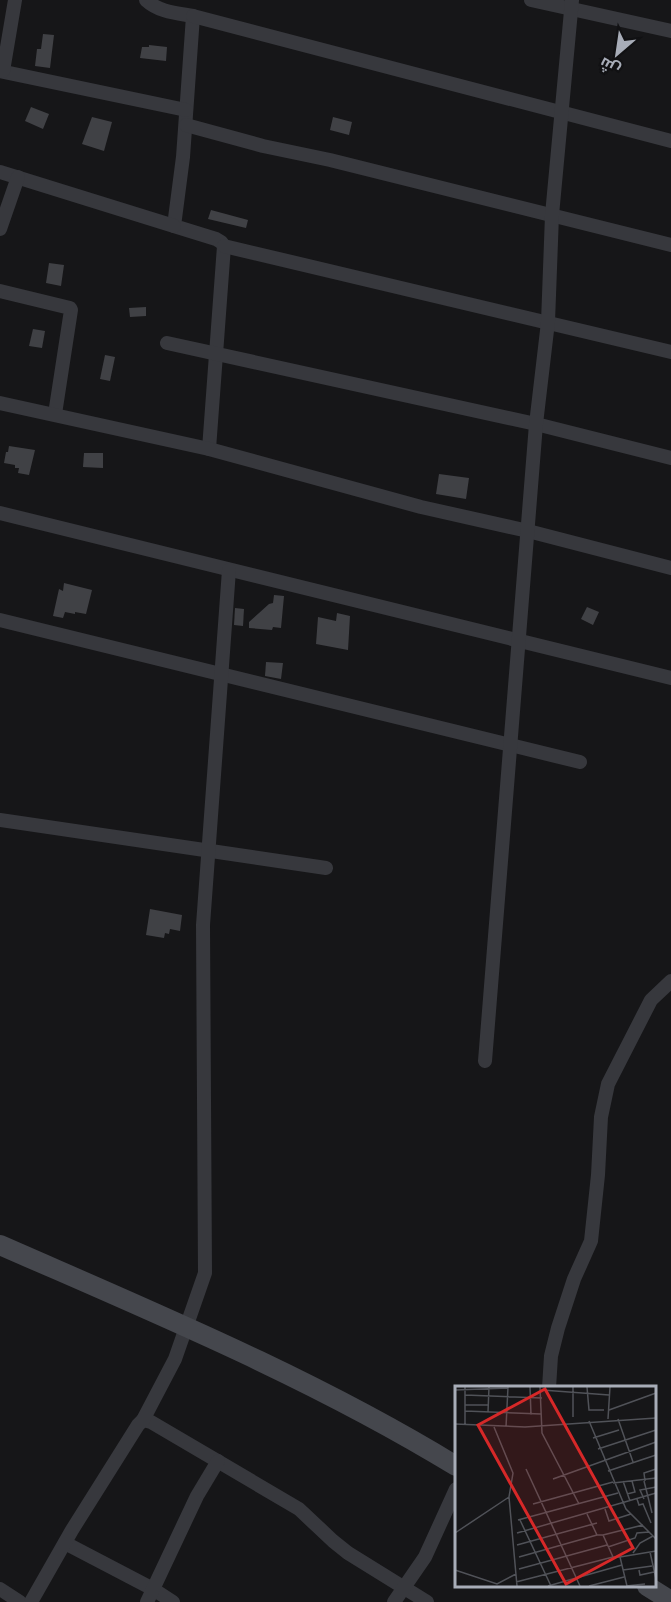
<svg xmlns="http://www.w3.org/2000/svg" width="671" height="1602" font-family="Lato,Cairo,sans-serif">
<rect width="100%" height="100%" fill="#161618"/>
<!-- building -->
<g fill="#404145">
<path d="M43 34 54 35 50 68 35 66 37 49H41Z"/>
<path d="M149 45 167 47 166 61 140 58 142 47H149Z"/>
<path d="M31 107 49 114 43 129 25 121Z"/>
<path d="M92 117 112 122 104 151 82 144Z"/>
<path d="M333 117 352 122 349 135 330 130Z"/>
<path d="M211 210 248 220 246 228 208 219Z"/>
<path d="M49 263 64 265 61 286 46 283Z"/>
<path d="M146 307V316L130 317 129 308Z"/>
<path d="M33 329 45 331 42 348 29 346Z"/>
<path d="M105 355 115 357 110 381 100 379Z"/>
<path d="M9 446 35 450 29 475 18 473 19 468H15V465L4 463 6 452H8Z"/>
<path d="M84 453H103V468L83 467Z"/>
<path d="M439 474 469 478 466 499 436 494Z"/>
<path d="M64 583 92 590 86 614 75 612V614L65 612 63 618 53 616 59 589 63 591Z"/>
<path d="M274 595 284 596 281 628 273 627 272 630 249 628V622L269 604 273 603Z"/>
<path d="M587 607 599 612 593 625 581 619Z"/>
<path d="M235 608 244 609 243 626 234 625Z"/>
<path d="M337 613 350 616 348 650 316 644 318 617 336 621Z"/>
<path d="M266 662 283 663 281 679 265 676Z"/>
<path d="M150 909 182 915 180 931 170 929 169 934 165 933 164 938 146 935Z"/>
</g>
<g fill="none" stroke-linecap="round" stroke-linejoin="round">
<!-- street -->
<g stroke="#37383d" stroke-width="14">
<path d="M146 0C159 12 176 13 193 16L183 157 174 226 216 239 221 242 224 246 209 449"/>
<path d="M531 0 671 31"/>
<path d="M193 16 671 141"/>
<path d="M0 71 186 110"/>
<path d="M3 71 15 0"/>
<path d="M186 125 263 146 330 160 671 245"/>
<path d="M0 172 174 226"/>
<path d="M0 229 18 177"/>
<path d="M224 246 671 352"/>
<path d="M0 291 70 308 71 310 55 414"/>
<path d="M167 343 536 424 671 458"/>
<path d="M0 403 209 449 421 507 528 531 671 568"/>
<path d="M0 513 671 678"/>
<path d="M0 620 580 762"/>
<path d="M0 820 326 868"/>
<path d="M485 1061 536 424 548 322 552 215 572 0"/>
<path d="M549 1388 551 1356 558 1328 574 1279 591 1241 598 1175 601 1117 608 1084 651 1000 671 981"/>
<path d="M143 1420 151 1422 299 1509 333 1541 348 1553 427 1602"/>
<path d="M65 1543 153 1589 173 1602"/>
<path d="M0 1589 20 1602"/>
<path d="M31 1602 72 1530 138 1425 143 1420 175 1359 205 1273 203 925 229 570"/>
<path d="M147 1602 197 1496 218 1461"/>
<path d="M394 1602 425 1557 456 1489"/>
</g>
<!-- secondary -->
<g stroke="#45474d" stroke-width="20">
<path d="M0 1245C155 1313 312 1378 456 1466"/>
<path d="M647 1586 671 1601"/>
</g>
</g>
<!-- overview -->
<g transform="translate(455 1386)">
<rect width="201" height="201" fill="#161618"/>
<path fill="none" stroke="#505258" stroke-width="1.5" d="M10 1V39M75 1 76 29M85 1 87 47 124 118M132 1 134 24H149M0 4 53 2M87 4 154 9M10 9 87 12M10 19H33M154 24 201 7M10 25 86 28M33 26 34 1M118 31V1M153 33 155 1M163 33 178 76M134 35 171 123 201 153M0 38 70 41 201 32M39 41 58 87 54 111 62 200M51 41 53 1M138 52 164 44M143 63 201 44M71 83 125 200M153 85 201 69M98 93 201 56M168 95 175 115M189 95 197 127M190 95 189 87 201 83M158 97 201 92M172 108 180 106 177 95M182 113 184 119 188 118 196 137M189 113 185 104 201 101M78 118 158 96M150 123 154 135 176 128M132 128 142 149H148L158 171H165L172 200M63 134 163 107M65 134 96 200M0 147 54 111M62 147 201 107M148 149 188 139M62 159 142 137M153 161 180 152 182 147 194 146M195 166 201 193M178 167 185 157 198 150M64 171 142 149M165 171 201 165M64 183 152 159M0 184 42 198 61 188M168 184 197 180M184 184 185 189 199 186M61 196 158 171M93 200 167 179M134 200 169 191M171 200 190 198"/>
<path fill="#d62828" fill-opacity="0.15" stroke="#d62828" stroke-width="3" d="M90 3 178 162 111 198 23 39Z"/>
<rect width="201" height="201" fill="none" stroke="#a8adb8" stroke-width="3"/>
</g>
<!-- north arrow -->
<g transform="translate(617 54) rotate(209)" stroke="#111113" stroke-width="4.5" paint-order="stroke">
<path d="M0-4.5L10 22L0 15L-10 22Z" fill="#a8adb8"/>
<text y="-9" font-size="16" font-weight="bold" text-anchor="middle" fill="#a8adb8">ش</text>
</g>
</svg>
